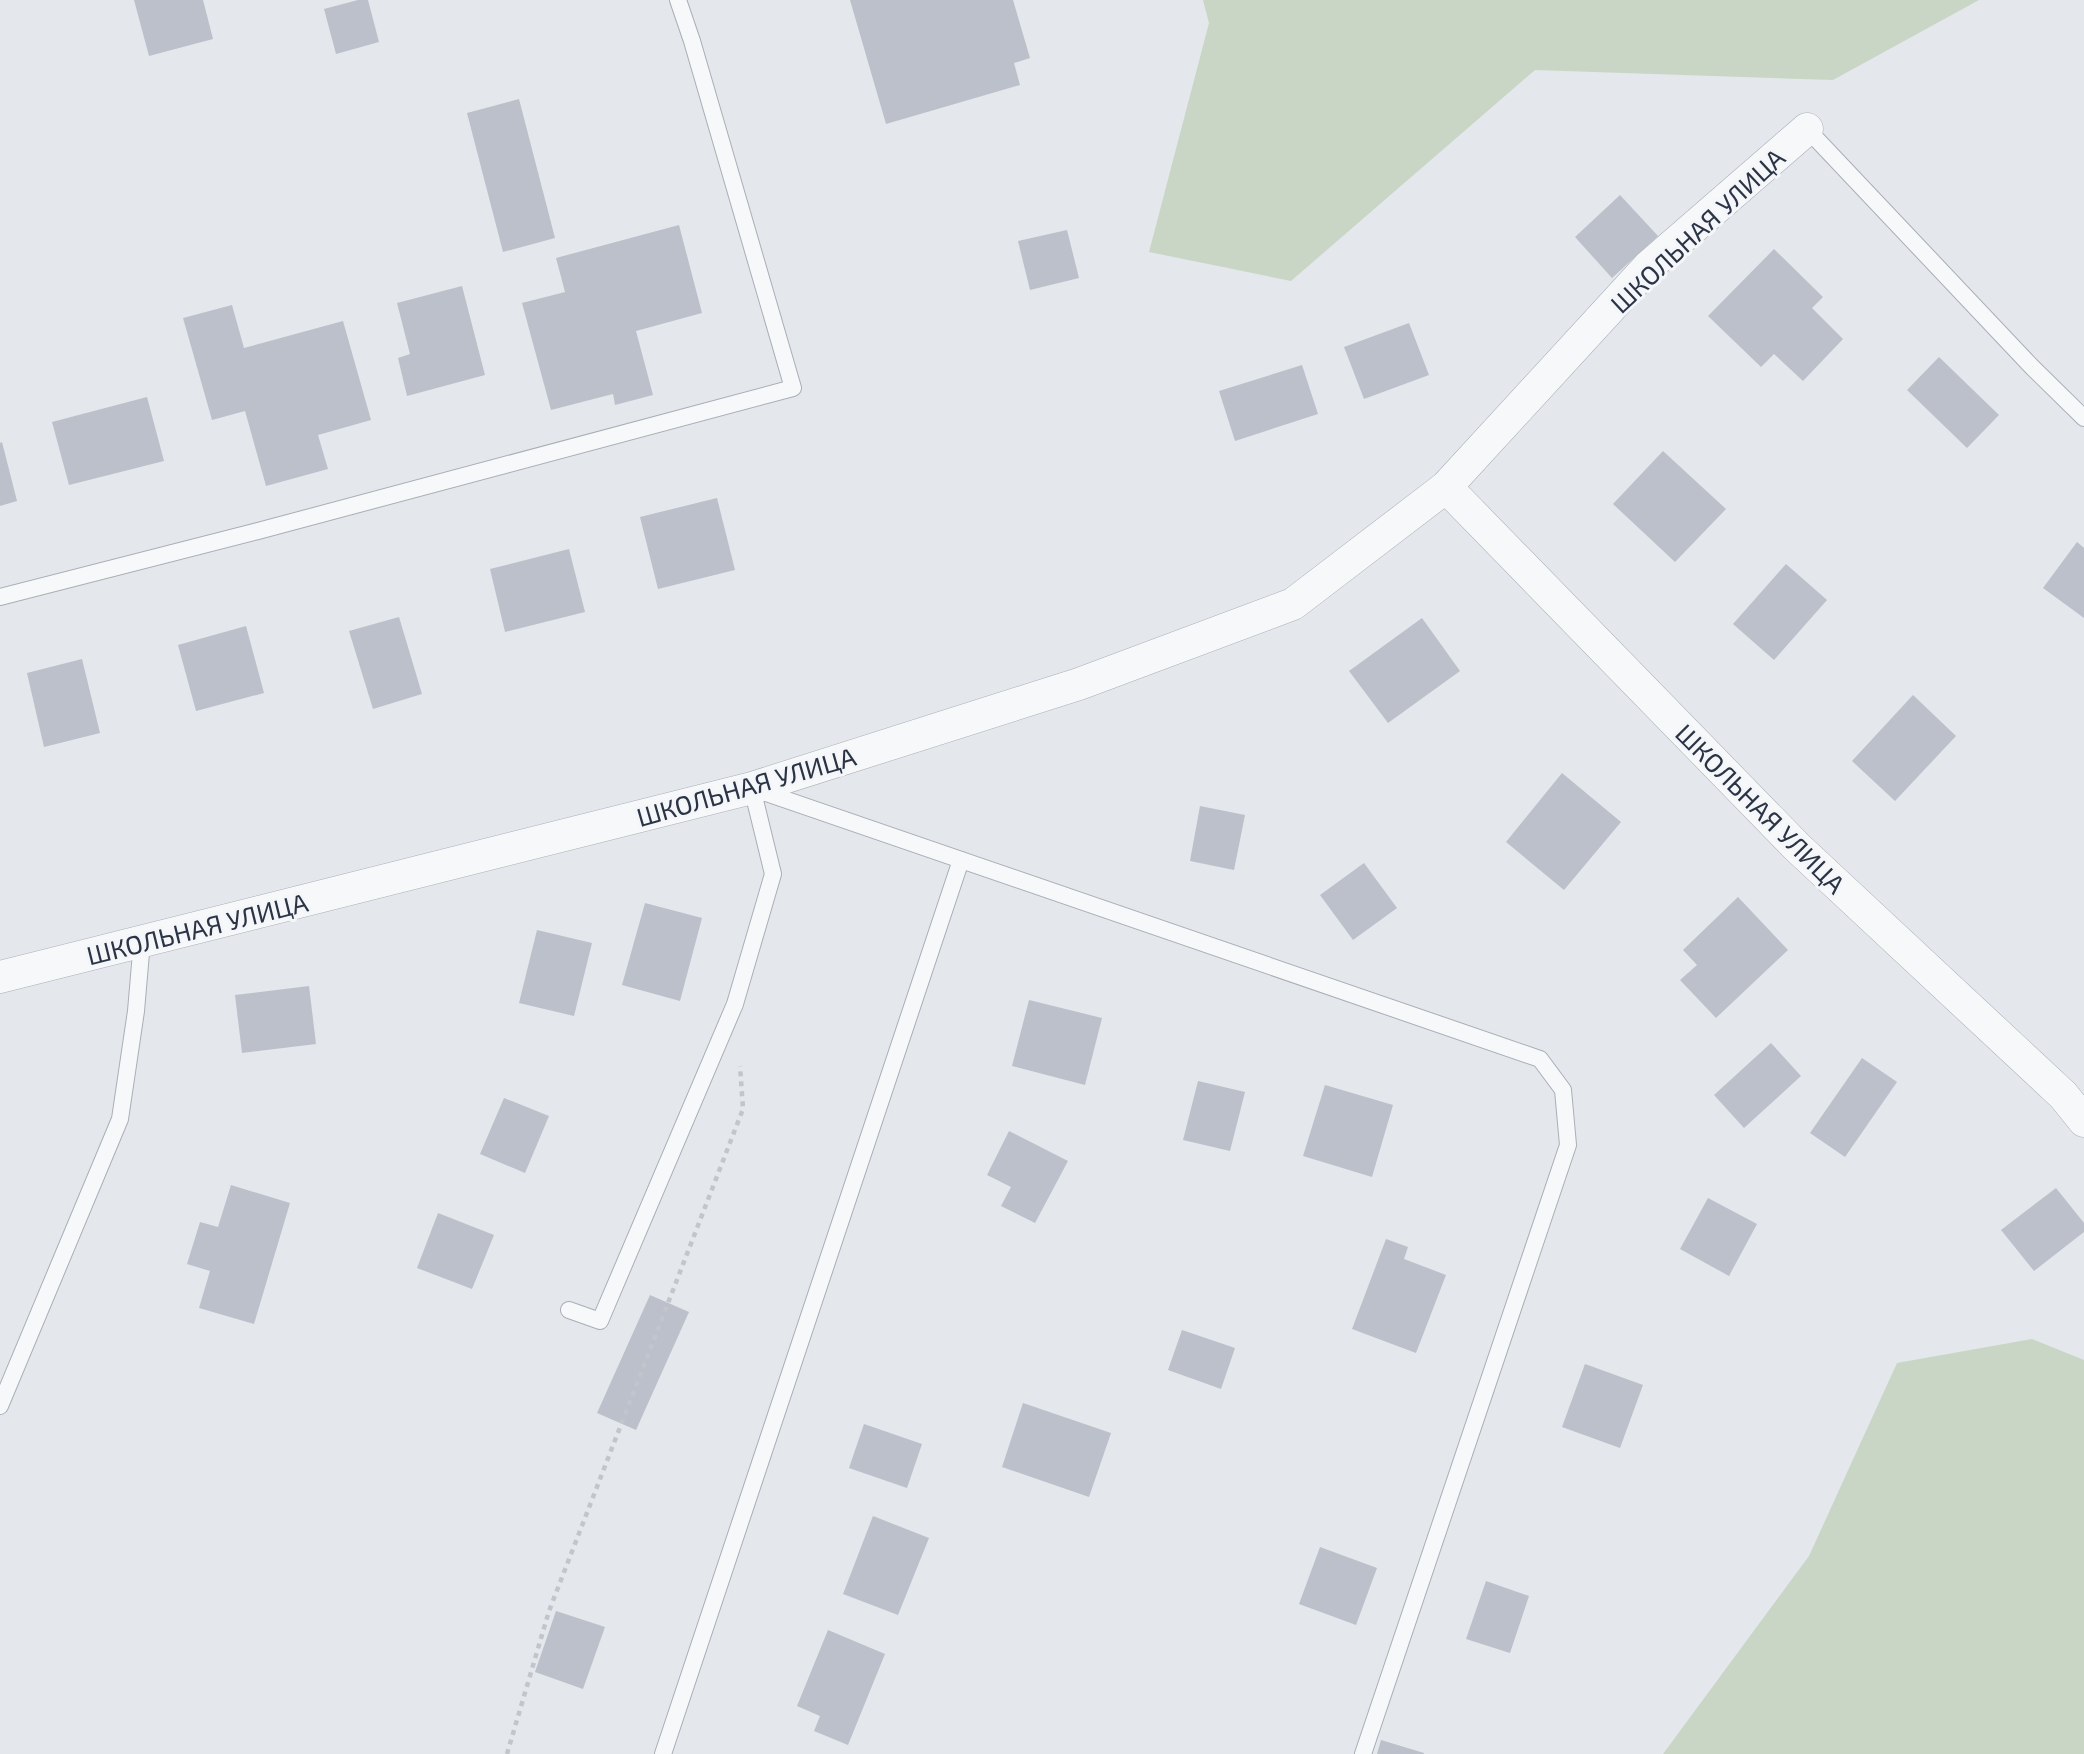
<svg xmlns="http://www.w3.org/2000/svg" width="2084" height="1754" font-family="'Exo 2',sans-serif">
<rect width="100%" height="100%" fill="#e4e7ec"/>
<!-- green -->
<g fill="#c9d6c5">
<path d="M1203 0H1979L1833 80 1535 70 1291 281 1149 252 1209 23Z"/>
<path d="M2032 1339 2084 1360V1754H1663L1809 1556 1897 1363Z"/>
</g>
<!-- building -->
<g fill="#bbc0ca">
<path d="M134 0H203L213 39 149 56Z"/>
<path d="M358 0H368L379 42 336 54 324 9Z"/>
<path d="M850 0H1013L1030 58 1014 63 1020 85 886 124Z"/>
<path d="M519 99 555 238 503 252 467 113Z"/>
<path d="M1620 195 1658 236 1612 278 1575 237Z"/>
<path d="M679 225 702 313 636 331 653 395 615 405 613 394 551 410 522 303 565 292 556 258Z"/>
<path d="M1067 230 1079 278 1030 290 1018 241Z"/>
<path d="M1774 249 1823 297 1812 308 1843 339 1803 381 1774 354 1761 367 1708 316Z"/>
<path d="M462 286 485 375 407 396 398 358 410 354 397 303Z"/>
<path d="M232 305 244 348 343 321 371 420 318 435 328 469 266 486 245 411 212 420 183 318Z"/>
<path d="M1409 323 1429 375 1364 399 1344 347Z"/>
<path d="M1939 357 1999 415 1967 448 1907 390Z"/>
<path d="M1302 365 1318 414 1235 441 1219 391Z"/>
<path d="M147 397 164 461 69 485 52 422Z"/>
<path d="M2 442 17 501 0 506V443Z"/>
<path d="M1663 451 1726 509 1675 562 1613 504Z"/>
<path d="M717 498 735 570 658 589 640 517Z"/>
<path d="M2077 542 2084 548V618L2043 588Z"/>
<path d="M569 549 585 612 505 632 490 569Z"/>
<path d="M1786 564 1827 600 1774 660 1733 624Z"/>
<path d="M399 617 422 694 373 709 349 631Z"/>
<path d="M1422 618 1460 671 1388 723 1349 671Z"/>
<path d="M246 626 264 693 196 711 178 645Z"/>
<path d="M82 659 100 733 44 747 27 673Z"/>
<path d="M1913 695 1956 736 1895 801 1852 761Z"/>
<path d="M1562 773 1621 822 1564 890 1506 842Z"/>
<path d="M1200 806 1245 815 1234 870 1190 861Z"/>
<path d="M1364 863 1397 908 1353 940 1320 895Z"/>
<path d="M1738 897 1788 950 1716 1018 1680 980 1697 965 1683 950Z"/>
<path d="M645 903 702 918 680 1001 622 985Z"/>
<path d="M537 930 592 943 574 1016 519 1003Z"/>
<path d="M309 986 316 1044 242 1053 235 995Z"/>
<path d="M1029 1000 1102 1018 1085 1085 1012 1066Z"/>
<path d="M1771 1043 1801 1076 1744 1128 1714 1095Z"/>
<path d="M1862 1058 1897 1082 1845 1157 1810 1133Z"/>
<path d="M1198 1081 1245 1092 1230 1151 1183 1140Z"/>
<path d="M1325 1085 1393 1105 1372 1177 1303 1156Z"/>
<path d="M504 1098 549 1116 525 1173 480 1154Z"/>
<path d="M1009 1131 1068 1161 1035 1223 1001 1206 1011 1187 987 1175Z"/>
<path d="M231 1185 290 1203 254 1324 199 1308 210 1271 187 1264 200 1222 218 1227Z"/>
<path d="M2056 1188 2084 1223V1232L2034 1271 2001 1230Z"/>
<path d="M1708 1198 1757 1224 1729 1276 1680 1249Z"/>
<path d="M438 1213 494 1235 472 1289 417 1268Z"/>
<path d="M1386 1239 1408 1247 1404 1259 1446 1275 1416 1353 1352 1329Z"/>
<path d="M650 1295 689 1312 636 1430 597 1413Z"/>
<path d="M1182 1330 1235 1348 1221 1389 1168 1370Z"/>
<path d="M1585 1364 1643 1385 1620 1448 1562 1427Z"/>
<path d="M1023 1403 1111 1433 1089 1497 1002 1467Z"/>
<path d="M864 1424 922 1444 907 1488 849 1468Z"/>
<path d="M873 1516 929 1538 898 1615 843 1594Z"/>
<path d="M1320 1547 1377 1568 1356 1625 1299 1604Z"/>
<path d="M1486 1581 1529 1596 1510 1653 1466 1639Z"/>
<path d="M556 1611 605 1627 583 1689 535 1672Z"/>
<path d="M828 1630 885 1654 848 1745 814 1731 820 1716 797 1706Z"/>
<path d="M1381 1740 1424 1753V1754H1377Z"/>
</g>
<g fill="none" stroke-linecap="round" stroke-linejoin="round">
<!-- service casing -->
<g stroke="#a9aeb7" stroke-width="18">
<g id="service">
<path d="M1807 129 2032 367 2084 418"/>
<path d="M0 597 258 531 793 388 692 41 678 0"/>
<path d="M569 1310 600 1321 735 1004 773 874 752 788 1540 1059 1563 1090 1568 1145 1363 1754"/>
<path d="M0 1406 120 1119 136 1011 142 941"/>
<path d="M663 1754 961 860"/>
</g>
</g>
<!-- minor casing -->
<g stroke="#a9aeb7" stroke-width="33">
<g id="minor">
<path d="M1446 487 1797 847 2063 1095 2084 1121"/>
<path d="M0 977 752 788 1079 684 1293 604 1446 487 1649 266 1807 129"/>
</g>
</g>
<!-- path -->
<path stroke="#c2c5cb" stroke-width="4.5" stroke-dasharray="5 5" stroke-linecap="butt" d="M507 1754 549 1611 743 1109 740 1066"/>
<!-- service -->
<use href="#service" stroke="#f7f8fa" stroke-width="16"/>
<!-- minor -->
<use href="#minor" stroke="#f7f8fa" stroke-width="32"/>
</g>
<g text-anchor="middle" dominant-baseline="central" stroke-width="6" stroke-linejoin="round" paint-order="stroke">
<!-- street labels -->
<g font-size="26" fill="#2b3445" stroke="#f4f6f9">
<text transform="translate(1697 230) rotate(-43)">ШКОЛЬНАЯ УЛИЦА</text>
<text transform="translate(746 786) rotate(-16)">ШКОЛЬНАЯ УЛИЦА</text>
<text transform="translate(1761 808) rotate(45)">ШКОЛЬНАЯ УЛИЦА</text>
<text transform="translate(197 928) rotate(-14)">ШКОЛЬНАЯ УЛИЦА</text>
</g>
</g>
</svg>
